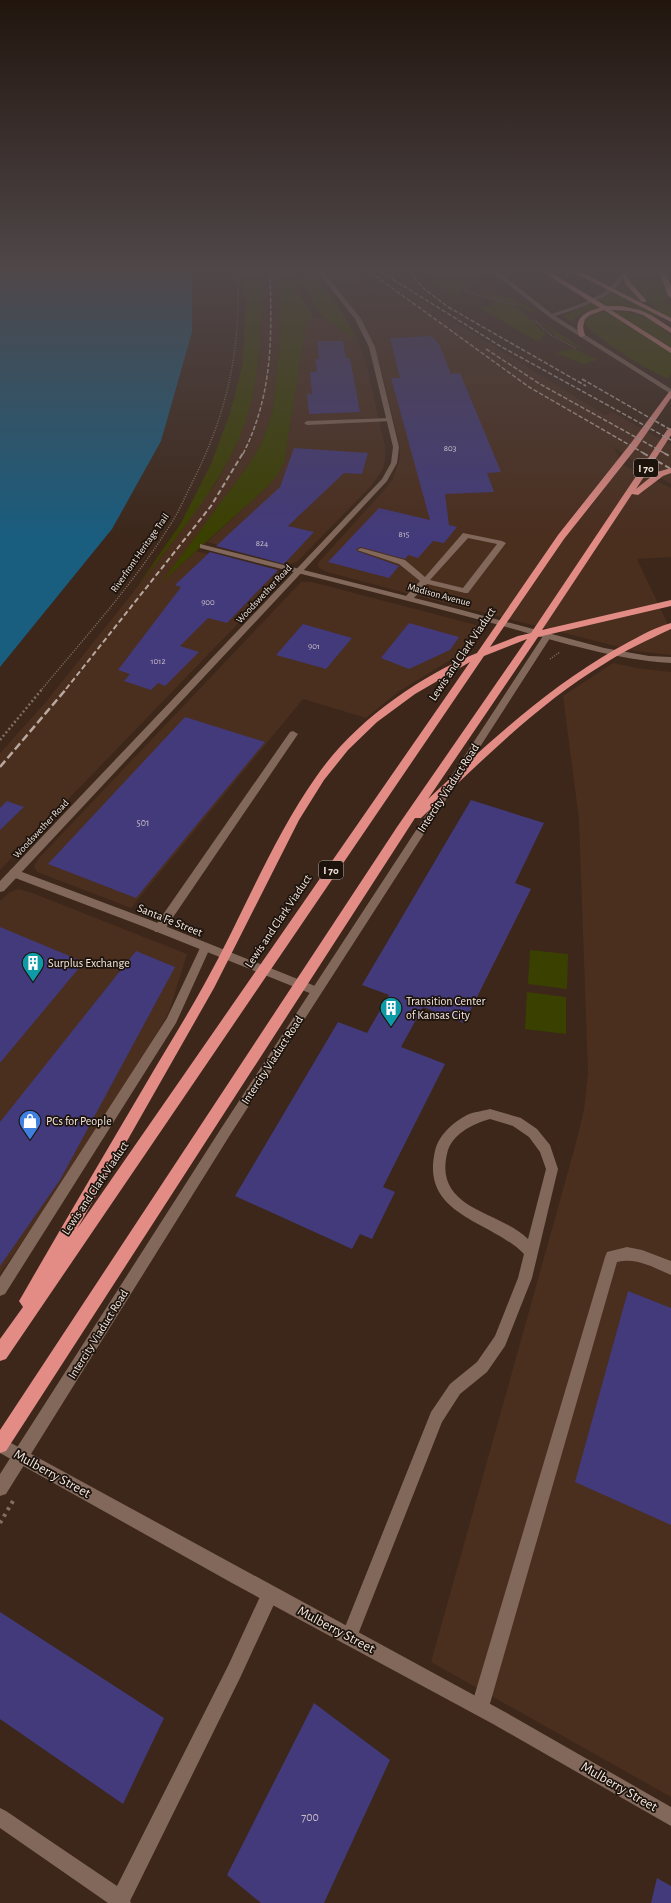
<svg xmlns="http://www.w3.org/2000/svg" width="671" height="1903" font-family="'Alegreya Sans',sans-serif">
<rect width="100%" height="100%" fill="#3c271a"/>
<!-- built -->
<g fill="#4a2e1e">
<path d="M263 272H278L280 341 273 410 262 442 250 463 163 581 196 551 279 572 282 574V578L0 870V753L45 703 135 590 216 483 235 448 251 402 259 361Z"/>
<path d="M360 280 377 292 401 288 393 282H395L456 323 605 415 612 412 671 445V484L634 462 614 447 623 465 671 488V557L637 559 671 631V655L635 651 406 593 327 572 319 568 318 563 386 488 393 479 400 458V447L381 369 368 332 336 284Z"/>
<path d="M323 317 350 337H356L366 363 385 446V459L383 469 371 486 297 562 290 564 207 542 268 486 284 463 307 319Z"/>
<path d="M301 582H312L480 626 457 656 398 692 366 718 303 699 131 908 37 872 34 866 39 858Z"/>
<path d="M613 663 637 668 671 672V1797L431 1662 576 1143 584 1109 588 1073 579 820 563 696Z"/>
<path d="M18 889 30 892 187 954 169 1012 163 1023 64 1181 0 1274V901L10 892Z"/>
</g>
<!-- green -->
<g fill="#3a4000">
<path d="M243 272H263C262 322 261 375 245 423 225 482 173 540 135 590L181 523 211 464 230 413 242 367 246 303Z"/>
<path d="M278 272H297C295 296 304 299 314 318L307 319 284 463 277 475 268 486 161 583 250 463 262 442 273 410 280 341Z"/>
<path d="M311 272C328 292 344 314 356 337H350L321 315 301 281 302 277Z"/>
<path d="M328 272 354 274 379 290 375 291 360 280 336 284Z"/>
<path d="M427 272H479L461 288 458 295C445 295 434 282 427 272Z"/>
<path d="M631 272H659L671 308V322C660 311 628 288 631 272Z"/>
<path d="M622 284 664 322C657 321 650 313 642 312 621 307 586 303 572 322L564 317 563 315 594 303 614 291Z"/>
<path d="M484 292 511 298 535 311 530 312 513 303 482 295Z"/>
<path d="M500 301C528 309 527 320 547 334L541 337 542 340 537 341 480 308 494 306 490 302Z"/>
<path d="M616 311C636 312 657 320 671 336V374L668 379C648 370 599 341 585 324 586 311 606 312 616 311Z"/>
<path d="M540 322H541L587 351 557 337Z"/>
<path d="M574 349 598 360 583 364 556 353C563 350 568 350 574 349Z"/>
<path d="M530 950 568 954 567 989 528 984Z"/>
<path d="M527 992 566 997V1034L525 1029Z"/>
</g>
<!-- water -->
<path fill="#195d7f" d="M0 272H192V332L161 441 112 529 0 667Z"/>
<!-- building -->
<g fill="#433a7b">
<path d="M432 336 440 346 451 374 460 373 480 421 501 472 487 473 494 492 445 494 449 525 457 527 444 543 433 541 418 558 408 555 405 559 361 547 356 549 357 551 399 566 389 578 328 562 379 508 430 520 391 378H400L390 338Z"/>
<path d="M317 341H343L346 358H350L360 412 309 414 307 394H312L310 372H317L315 359H319Z"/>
<path d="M294 448 368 453 362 474 344 473 288 526 314 532 284 564 216 546 280 487Z"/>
<path d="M210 552 278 570 227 623 208 618 180 646 199 652 165 686 158 683 151 690 124 681 130 674 118 670 181 587 175 585Z"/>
<path d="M409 623 459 637 450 650 409 669 381 658Z"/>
<path d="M303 624 352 638 326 669 276 655Z"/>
<path d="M185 717 265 742 136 898 48 864Z"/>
<path d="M471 800 544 823 515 883 531 889 464 1023 423 1007 401 1047 445 1064 383 1187 395 1192 372 1239 360 1234 352 1249 235 1196 338 1022 367 1033 389 995 362 985Z"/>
<path d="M7 801 24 807 0 830V808Z"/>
<path d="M0 927 84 962 0 1063Z"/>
<path d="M136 951 175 967 60 1180 0 1266V1122Z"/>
<path d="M628 1291 671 1308V1525L575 1482Z"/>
<path d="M0 1612 164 1718 123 1804 0 1719Z"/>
<path d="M314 1703 390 1760 324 1903H261L227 1875Z"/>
<path d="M657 1878 671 1886V1903H651Z"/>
</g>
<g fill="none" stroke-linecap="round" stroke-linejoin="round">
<!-- path-far2 -->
<g stroke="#826f64" stroke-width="1.5" stroke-dasharray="1 1.5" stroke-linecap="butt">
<path d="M481 272 465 290 466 292 517 305"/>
<path d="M534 320 551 335 576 348"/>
<path d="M550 659 560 652"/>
<path d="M42 689C87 635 135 582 172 522 179 511 184 499 190 487 226 417 242 351 237 272"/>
</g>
<!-- path-far1 -->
<path stroke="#826f64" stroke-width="2.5" stroke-dasharray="2 2.5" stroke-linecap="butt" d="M0 740 43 688"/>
<!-- path -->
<path stroke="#826f64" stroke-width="4" stroke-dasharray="3 4.5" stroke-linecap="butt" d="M0 1523 13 1501"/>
<!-- service -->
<g fill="#81685a" fill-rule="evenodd">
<path d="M390 418 392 419V421L307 425 304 423 307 421Z"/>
<path d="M463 533 502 541 506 543 468 593H465L427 584 412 600H406V596L420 581 399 564 357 550 361 548 405 560 425 577ZM468 538 497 544 463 588 430 580Z"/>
<path d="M545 633H548L552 635 230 1135 6 1494 0 1496V1474L222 1127Z"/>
<path d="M293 731 298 734 163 932H155L154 929 155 926 290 732Z"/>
<path d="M205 944 209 945 210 948 176 1023 5 1294 0 1296V1277L167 1018 200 948 201 945Z"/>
<path d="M490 1109 521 1118 537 1129 550 1145 558 1169 532 1278 505 1346 487 1372 460 1394 442 1422 357 1637 355 1643 349 1645 343 1643 341 1637 431 1412 450 1384 477 1362 495 1336 518 1278 524 1254C491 1220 420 1216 435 1151 438 1136 453 1122 467 1115 473 1112 483 1111 490 1109ZM490 1119 513 1126 529 1137 540 1152 546 1169 528 1239C500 1211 434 1210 447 1154 451 1134 473 1124 490 1119Z"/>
<path d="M627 1247 642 1250 671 1261V1275C654 1268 637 1257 617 1262L489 1707 486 1713 480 1716 474 1713 471 1707 605 1257 607 1252Z"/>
<path d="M270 1586 276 1588 278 1594 276 1600 240 1678 130 1901 131 1903H108L0 1828V1808L6 1811 117 1886 228 1666 264 1588Z"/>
</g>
<!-- minor -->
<g fill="#81685a" fill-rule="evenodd">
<path d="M200 544 458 609 604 648 649 656 671 657V663C608 659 549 638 488 622 392 596 296 573 200 548Z"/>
<path d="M14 869 150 920 320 988 322 991 320 994H312L142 926 10 876 9 873 10 870Z"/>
<path d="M0 1437 505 1712 671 1807V1826L493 1724 232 1583 0 1453Z"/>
</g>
<!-- tertiary -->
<g fill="#81685a" fill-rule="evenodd">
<path d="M318 272H324L361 319 375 347 399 447 397 463 387 481 4 891 0 892V881L382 479 391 463 393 447 369 347 355 319Z"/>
<path d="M493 272H499L552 314C576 305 610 297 622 272H628C614 299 582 307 555 316L671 389V394L549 317Z"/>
</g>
<!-- motorway -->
<g fill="#e38c85" fill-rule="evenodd">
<path d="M543 272H550L606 306H621L640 310 651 315 671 328V333L643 315 630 311 611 310 671 348V353L604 310 590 315 585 319 583 327 585 336 580 337C572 320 584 311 600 308Z"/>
<path d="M573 272H581L671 318V322Z"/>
<path d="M660 272H666L671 287V298L668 296Z"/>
<path d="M622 274H626L631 283 646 300V302H642L626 285Z"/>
<path d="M671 391V398L637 447 564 539 490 647 518 636 531 633 667 430 671 428V435L636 489 657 472 671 468V473L663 476 638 495 632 494 542 630 671 600V606L538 637 428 799C487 744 546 689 616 649 633 640 652 628 671 623V629C648 640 625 650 604 664 536 705 479 764 421 818H415L6 1451 0 1453V1430L397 827 527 639 484 656 6 1359 0 1361V1339L23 1307 19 1301 22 1296C62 1226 103 1157 144 1087 164 1052 186 1018 205 983 243 915 271 841 316 777 352 724 417 677 477 653L558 535 631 443 669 392ZM470 662 77 1229 214 988 299 820 324 780 348 750 377 722 415 694Z"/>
</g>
<!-- rail-far2 -->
<g stroke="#b9a89f" stroke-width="1.5" stroke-dasharray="4.5 2" stroke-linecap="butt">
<path d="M370 272 529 387 645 454"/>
<path d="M381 272 500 346 671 440"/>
<path d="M410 272 422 287 448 307 586 386"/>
<path d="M486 349 540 384 666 454"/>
<path d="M582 379 671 430"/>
<path d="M243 454C273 394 272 337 270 272"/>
</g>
<!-- rail-far1 -->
<g stroke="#b9a89f" stroke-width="2" stroke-dasharray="5.5 3" stroke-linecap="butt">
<path d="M643 453 671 469"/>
<path d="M664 453 671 457"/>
<path d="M66 689 211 506 243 453"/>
</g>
<!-- rail -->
<path stroke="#b9a89f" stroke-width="2.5" stroke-dasharray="8 3.5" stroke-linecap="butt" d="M0 767 67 688"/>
</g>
<!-- sky -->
<linearGradient id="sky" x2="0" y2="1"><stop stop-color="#21150e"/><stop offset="0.5" stop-color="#504749"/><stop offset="1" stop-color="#504749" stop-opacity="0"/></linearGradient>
<rect width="671" height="539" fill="url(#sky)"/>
<!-- icons -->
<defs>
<g id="building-pin" transform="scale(1.15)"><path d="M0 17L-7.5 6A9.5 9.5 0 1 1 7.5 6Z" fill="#0f9aa8" stroke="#1c130d"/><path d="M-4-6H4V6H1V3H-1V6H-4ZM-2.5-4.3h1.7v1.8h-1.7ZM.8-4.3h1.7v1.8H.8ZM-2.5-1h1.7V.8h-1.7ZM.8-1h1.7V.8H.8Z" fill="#fff"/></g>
<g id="shop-pin" transform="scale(1.15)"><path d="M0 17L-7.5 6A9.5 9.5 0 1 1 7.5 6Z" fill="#3f7fe0" stroke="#1c130d"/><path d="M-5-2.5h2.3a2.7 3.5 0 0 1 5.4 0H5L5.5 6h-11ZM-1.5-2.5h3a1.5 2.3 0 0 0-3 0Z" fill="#fff"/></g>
</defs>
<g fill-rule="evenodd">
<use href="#building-pin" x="33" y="963"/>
<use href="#building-pin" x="391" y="1008"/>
<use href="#shop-pin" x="30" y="1121"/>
</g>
<g text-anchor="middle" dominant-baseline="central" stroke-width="3.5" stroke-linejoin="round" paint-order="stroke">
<!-- far-number labels -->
<g font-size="9" fill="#c9bcc6">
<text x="450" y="448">803</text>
<text x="404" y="534">815</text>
<text x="262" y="543">824</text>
<text x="208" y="602">900</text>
<text x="314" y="646">901</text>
<text x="158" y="661">1012</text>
</g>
<!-- far-street labels -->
<g font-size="10" fill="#f6e7df" stroke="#1c130d">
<text transform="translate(140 553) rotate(-55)">Riverfront Heritage Trail</text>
<text transform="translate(264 594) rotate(-47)">Woodswether Road</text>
<text transform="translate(439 595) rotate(15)">Madison Avenue</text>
<text transform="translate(41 829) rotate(-47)">Woodswether Road</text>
</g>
<!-- number labels -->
<g font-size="10" fill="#c9bcc6">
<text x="143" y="823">501</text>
</g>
<!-- shield labels -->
<g fill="#1c130d" stroke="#b5a7a0" stroke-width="1">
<rect x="634" y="459" width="24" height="18" rx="3"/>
<rect x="319" y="861" width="24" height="18" rx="3"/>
</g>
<g font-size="11" font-weight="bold" fill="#f6e7df">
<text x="646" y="468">I 70</text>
<text x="331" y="870">I 70</text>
</g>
<!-- street labels -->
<g font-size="12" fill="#f6e7df" stroke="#1c130d">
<text transform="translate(462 654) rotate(-56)">Lewis and Clark Viaduct</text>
<text transform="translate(448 788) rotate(-57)">Intercity Viaduct Road</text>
<text transform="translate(170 920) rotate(22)">Santa Fe Street</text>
<text transform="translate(278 921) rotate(-56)">Lewis and Clark Viaduct</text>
<text transform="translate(272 1060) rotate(-57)">Intercity Viaduct Road</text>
<text transform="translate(95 1188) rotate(-56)">Lewis and Clark Viaduct</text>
<text transform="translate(98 1334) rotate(-58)">Intercity Viaduct Road</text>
</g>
<!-- poi labels -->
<g font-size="12" fill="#f6e7df" stroke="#1c130d" text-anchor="start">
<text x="48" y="963">Surplus Exchange</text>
<text x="406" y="1001">Transition Center<tspan x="406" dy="14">of Kansas City</tspan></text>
<text x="46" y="1121">PCs for People</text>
</g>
<!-- near-number labels -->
<g font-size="12" fill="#c9bcc6">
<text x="310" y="1817">700</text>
</g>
<!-- near-street labels -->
<g font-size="14" fill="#f6e7df" stroke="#1c130d">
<text transform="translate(52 1474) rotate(29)">Mulberry Street</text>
<text transform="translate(336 1630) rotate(28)">Mulberry Street</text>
<text transform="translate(619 1787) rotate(30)">Mulberry Street</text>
</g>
</g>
</svg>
